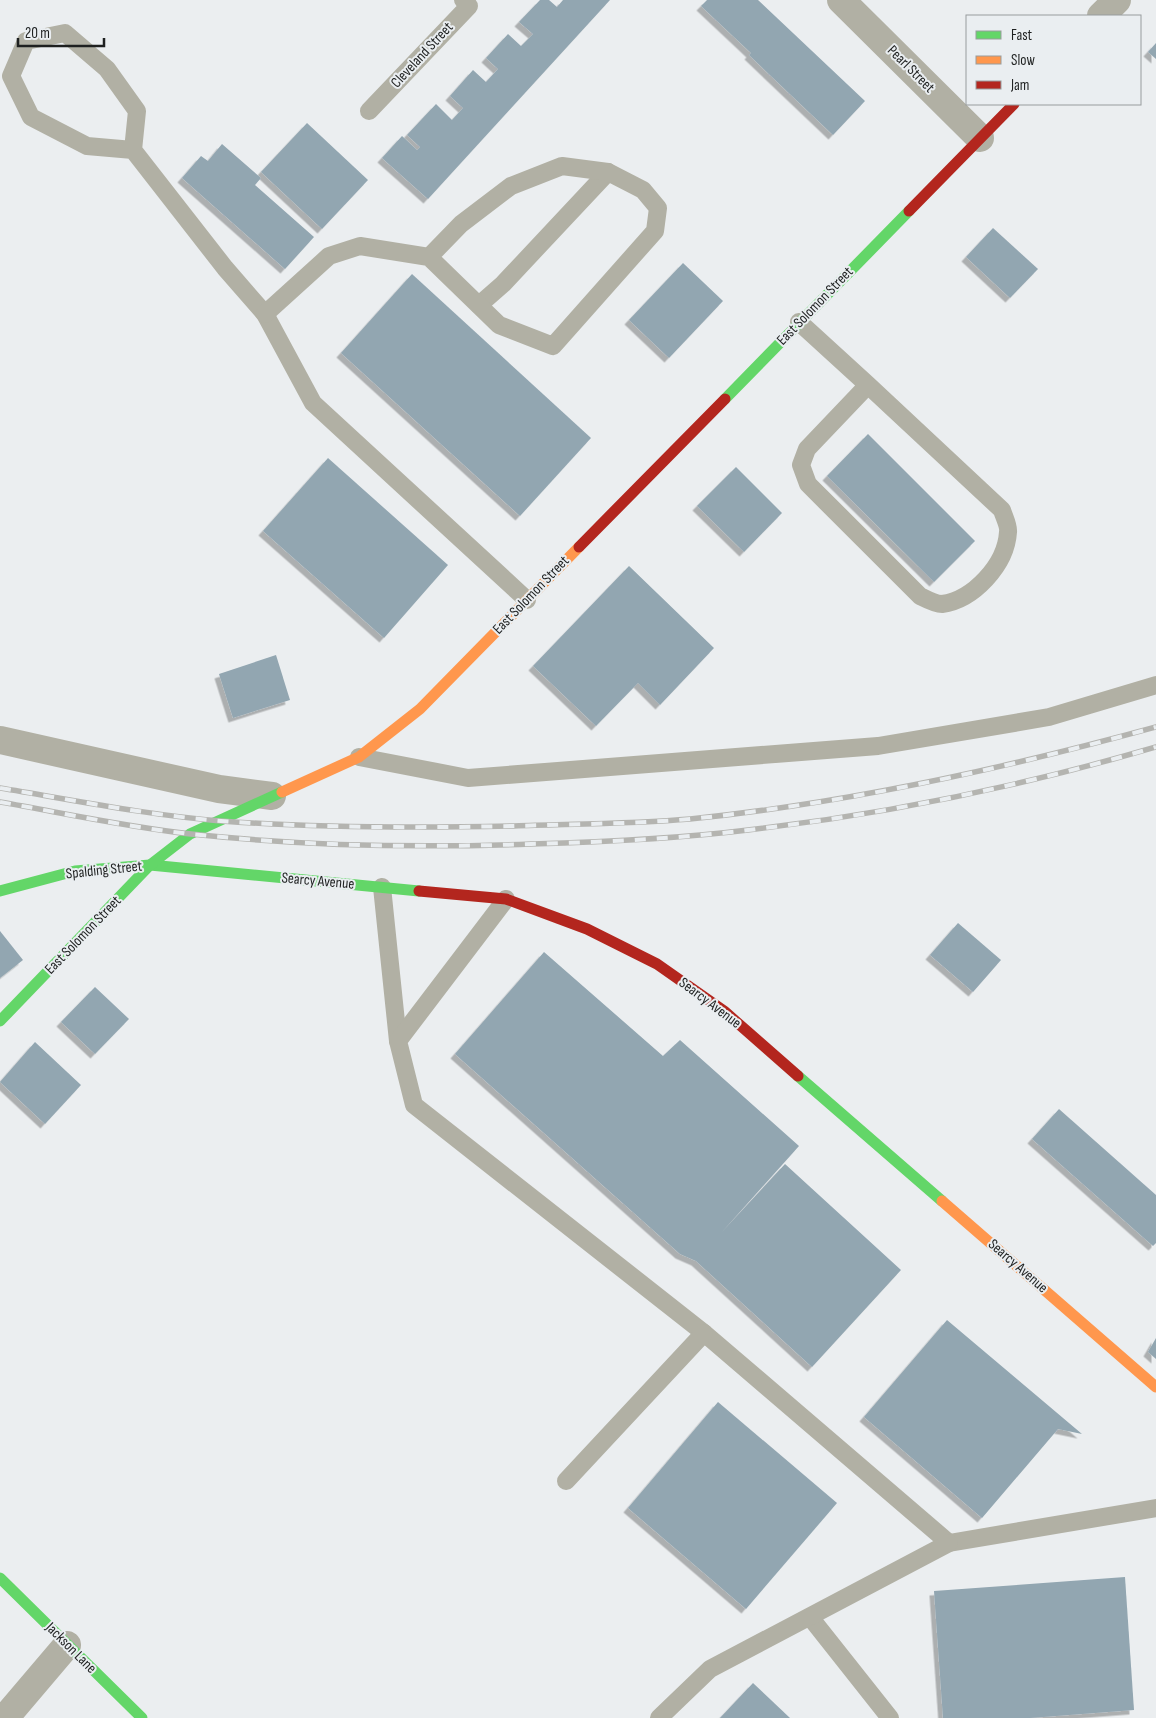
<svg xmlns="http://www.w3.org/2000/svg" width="1156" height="1718" font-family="'Sofia Sans Condensed',sans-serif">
<defs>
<filter id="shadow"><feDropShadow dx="-4.5" dy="4.5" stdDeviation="0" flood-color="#0004"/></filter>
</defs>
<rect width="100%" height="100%" fill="#ebeef0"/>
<!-- building -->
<g fill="#92a6b1" filter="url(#shadow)">
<path d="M540 0H549L557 7 563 0H610L428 199 382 158 402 136 417 150 420 147 407 135 436 104 452 120 463 108 450 96 473 70 486 82 498 69 486 58 508 34 521 46 533 34 519 22Z"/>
<path d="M707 0H758L865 101 833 135 749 55 751 53 701 6Z"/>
<path d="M1156 43V59L1148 52Z"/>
<path d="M307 123 368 180 322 229 261 172Z"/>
<path d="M222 144 261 178 255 185 314 237 285 269 182 178 201 156 208 161Z"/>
<path d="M993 228 1038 269 1010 298 966 257Z"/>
<path d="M683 263 723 301 669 358 629 320Z"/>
<path d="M412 274 591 438 520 516 341 353Z"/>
<path d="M868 434 975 541 934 582 827 476Z"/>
<path d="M328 458 448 565 384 638 263 531Z"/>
<path d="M736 467 782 513 744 552 697 506Z"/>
<path d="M629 566 714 648 660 705 638 683 596 726 533 666Z"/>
<path d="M276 655 290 700 233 718 219 674Z"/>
<path d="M958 923 1001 960 973 992 930 955Z"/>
<path d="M0 931 23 960 0 978Z"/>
<path d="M544 952 663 1056 680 1040 799 1146 721 1233 785 1164 901 1270 812 1367 696 1261 680 1254 455 1054Z"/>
<path d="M95 987 129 1019 95 1054 61 1022Z"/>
<path d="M35 1042 81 1085 45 1124 0 1082Z"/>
<path d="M1059 1109 1156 1195V1243L1153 1246 1032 1139Z"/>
<path d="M947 1320 1082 1434 1058 1429 982 1518 864 1417Z"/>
<path d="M1156 1338V1359L1148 1352Z"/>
<path d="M718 1402 837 1503 746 1609 628 1508Z"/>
<path d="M1125 1577 1134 1710 1030 1718H943L934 1591Z"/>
<path d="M753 1683 790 1718H720Z"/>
</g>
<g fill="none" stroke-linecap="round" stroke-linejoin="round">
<!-- lane -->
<g stroke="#b1b0a4" stroke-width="18">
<path d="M369 111 469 6 463 0"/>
<path d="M133 150 137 111 107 69 65 33 26 41 11 76 31 117 87 146 133 150 225 268 265 314 313 403 527 600"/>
<path d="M479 305 503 284 608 172"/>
<path d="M265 314 329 256 360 246 429 257 499 325 553 346 655 231 658 208 643 190 608 172 562 166 511 186 461 224 429 257"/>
<path d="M799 322 868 385 1002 510C1004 517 1009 526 1008 532 1006 565 973 600 942 604 935 604 926 599 920 596L808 484 801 465 807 449 868 385"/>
<path d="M359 757 468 778 878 746 1049 717 1156 685"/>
<path d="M382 887 398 1041"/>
<path d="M506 899 398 1041 414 1105 704 1333 949 1543 1156 1508"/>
<path d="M566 1481 704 1333"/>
<path d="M810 1617 890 1718"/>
<path d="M659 1718 710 1669 949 1543"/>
</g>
<!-- street -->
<g stroke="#b1b0a4" stroke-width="28">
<path d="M841 0 980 138"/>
<path d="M1101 16 1117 0"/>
<path d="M0 740 219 789 272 796"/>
<path d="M5 1718 67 1645"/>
</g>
<!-- fast -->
<g stroke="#63d668" stroke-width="11">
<path d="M725 399 909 211"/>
<path d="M0 891 75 871 150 865 419 891"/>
<path d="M0 1021 150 865 190 834 282 792"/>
<path d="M798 1076 942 1201"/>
<path d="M0 1578 142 1718"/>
</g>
<!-- slow -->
<g stroke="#ff974d" stroke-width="11">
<path d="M282 792 359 757 420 709 579 547"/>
<path d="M942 1201 1156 1387"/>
</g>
<!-- jam -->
<g stroke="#b3261e" stroke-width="11">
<path d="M909 211 1014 104"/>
<path d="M579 547 725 399"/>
<path d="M419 891 506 899 587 929 657 964 724 1011 798 1076"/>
</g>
<!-- rail casing -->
<g stroke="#b4b4b0" stroke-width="5.5">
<g id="rail">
<path d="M0 788C73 800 147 815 221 821 318 828 416 828 514 826 572 824 632 824 690 819 848 803 1003 769 1156 727"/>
<path d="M0 802C63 813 127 827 191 834 304 846 418 848 531 844 603 842 676 839 748 830 886 814 1023 786 1156 747"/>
</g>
</g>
<!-- rail -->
<use href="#rail" stroke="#eaeef1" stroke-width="4" stroke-dasharray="11" stroke-linecap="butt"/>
</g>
<g text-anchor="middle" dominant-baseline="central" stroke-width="4" stroke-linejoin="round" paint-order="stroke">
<!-- street labels -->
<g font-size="15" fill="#1e2020" stroke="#eaeef1">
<text transform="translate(422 55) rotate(-47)">Cleveland Street</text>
<text transform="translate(911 69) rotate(45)">Pearl Street</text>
<text transform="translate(815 306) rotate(-46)">East Solomon Street</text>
<text transform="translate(531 595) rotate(-46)">East Solomon Street</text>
<text transform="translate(104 870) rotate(-6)">Spalding Street</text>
<text transform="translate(318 881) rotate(5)">Searcy Avenue</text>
<text transform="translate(83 935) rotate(-46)">East Solomon Street</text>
<text transform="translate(710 1003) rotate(37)">Searcy Avenue</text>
<text transform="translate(1018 1266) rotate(41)">Searcy Avenue</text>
<text transform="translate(71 1648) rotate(45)">Jackson Lane</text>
</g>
</g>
<!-- legend -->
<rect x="966" y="15" width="175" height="90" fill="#eaeef1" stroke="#989c9d"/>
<rect x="976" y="31" width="25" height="8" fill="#63d668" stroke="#989c9d"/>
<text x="1011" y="40" font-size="15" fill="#1e2020">Fast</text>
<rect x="976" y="56" width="25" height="8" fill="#ff974d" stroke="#989c9d"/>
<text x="1011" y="65" font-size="15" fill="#1e2020">Slow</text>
<rect x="976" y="81" width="25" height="8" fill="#b3261e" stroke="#989c9d"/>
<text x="1011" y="90" font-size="15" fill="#1e2020">Jam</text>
<!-- scale -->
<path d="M18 38v8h86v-8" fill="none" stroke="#1e2020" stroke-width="2.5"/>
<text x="25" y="38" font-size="15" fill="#1e2020" stroke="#eaeef1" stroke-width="4" paint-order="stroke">20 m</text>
</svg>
